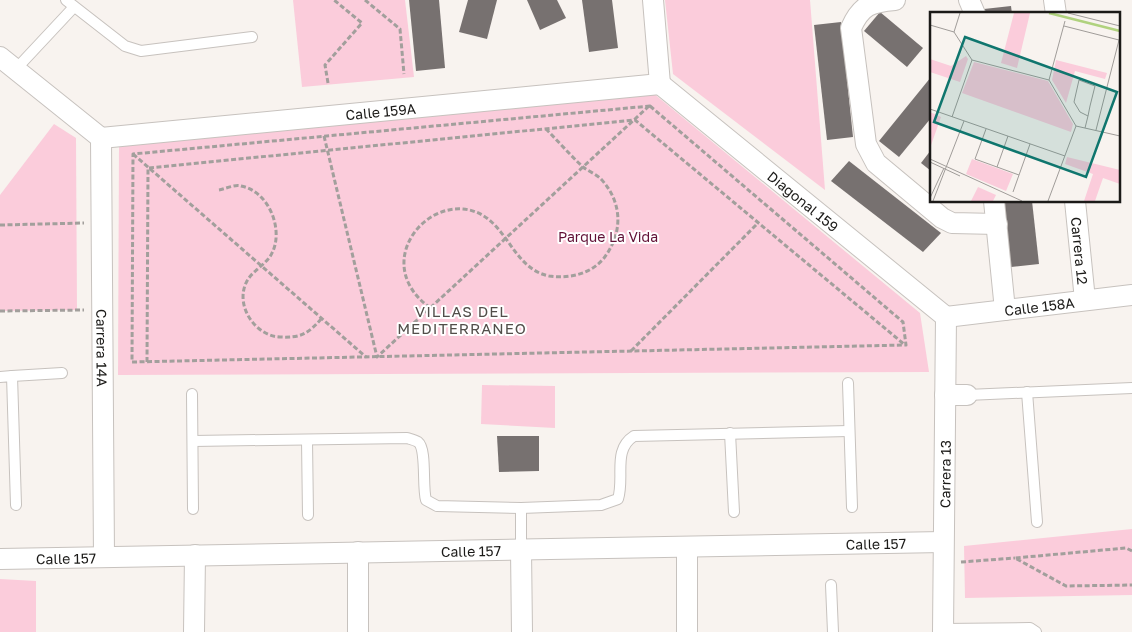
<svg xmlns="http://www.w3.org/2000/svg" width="1132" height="632" font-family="'Golos Text',sans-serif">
<rect width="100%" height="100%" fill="#f8f3ef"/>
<!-- green -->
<g fill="#fbccdb">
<path d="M293 0H405L414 77 302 87Z"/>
<path d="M665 0H810L825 190 673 74Z"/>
<path d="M653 93 920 313 929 372 118 375 119 145Z"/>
<path d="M54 124 76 138 77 310 0 311V195Z"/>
<path d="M482 385 555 386V428L481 424Z"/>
<path d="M1132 529V595L965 598 964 546Z"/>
<path d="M0 579 36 581V632H0Z"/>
</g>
<!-- building -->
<g fill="#777170">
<path d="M409 0H439L445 68 416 71Z"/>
<path d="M468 0H497L487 39 459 32Z"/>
<path d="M527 0H557L566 18 540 30Z"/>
<path d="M582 0H612L618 48 589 52Z"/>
<path d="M1011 6 1012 14H985L984 9Z"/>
<path d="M880 12 923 48 907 67 864 31Z"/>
<path d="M841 22 853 137 827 140 814 25Z"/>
<path d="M931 77V118L899 157 879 141Z"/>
<path d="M931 150V171L921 163Z"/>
<path d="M849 161 941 233 923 252 831 181Z"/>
<path d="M1004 201H1032L1039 264 1011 267Z"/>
<path d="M497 436H539V471L499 472Z"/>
</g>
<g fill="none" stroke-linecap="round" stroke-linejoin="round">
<!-- lane casing -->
<g stroke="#c7c2be" stroke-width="12">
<g id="lane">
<path d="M66 0 125 46 141 51 252 37"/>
<path d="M16 69 73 8"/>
<path d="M12 376 62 373"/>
<path d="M0 377 12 376 16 505"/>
<path d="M848 383 852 507"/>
<path d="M1027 392 1037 522"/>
<path d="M192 394 193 509"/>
<path d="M967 395 1132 388"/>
<path d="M730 433 734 512"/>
<path d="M307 440 308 515"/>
<path d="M193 441 407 438C410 439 415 440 418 442 427 449 422 487 426 500L437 506 521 508 601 505 618 499C625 477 612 450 634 436L849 431"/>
<path d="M521 508V550"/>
<path d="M831 585 833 632"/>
<path d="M943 629 1030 628 1036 632"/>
</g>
</g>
<!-- street casing -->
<g stroke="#c7c2be" stroke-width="22">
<g id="street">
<path d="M653 0 660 84"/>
<path d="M895 0C871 2 861 5 851 28L866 144 876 163 942 218 952 223 997 224"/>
<path d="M969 0 975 14"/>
<path d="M1054 0 1056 14"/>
<path d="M0 57 101 138"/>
<path id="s1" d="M660 84 946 317"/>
<path id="s2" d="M101 138 660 84"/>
<path id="s3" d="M101 138 104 557"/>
<path d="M994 201 1005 310"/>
<path id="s4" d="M1075 201 1085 300"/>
<path id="s5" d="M946 317 1132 295"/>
<path d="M945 395H967"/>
<path d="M687 547V632"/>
<path d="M521 550 522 632"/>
<path d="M358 552V632"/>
<path id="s6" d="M0 559 943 542"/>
<path d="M194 632 195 555"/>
<path id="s7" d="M943 632 946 317"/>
</g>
</g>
<!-- path -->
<g stroke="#a29f9c" stroke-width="3" stroke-dasharray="5 2.5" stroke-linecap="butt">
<path d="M365 0 400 29 404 74"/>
<path d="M328 83 325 65 362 23 334 0"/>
<path d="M650 106 903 322 906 345 132 362 133 154Z"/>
<path d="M324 136 377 357 649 106"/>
<path d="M133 154 366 357"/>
<path d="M219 190C225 189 235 184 241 186 269 191 284 230 272 253 267 264 253 270 247 281 234 305 255 336 280 337 301 338 308 334 322 318"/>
<path d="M0 225 84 223"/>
<path d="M430 308C420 300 413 293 408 282 392 246 426 206 463 209 507 213 509 268 549 276 569 279 591 274 604 258 623 233 623 203 601 179 596 174 588 171 583 167 570 155 558 141 546 129"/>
<path d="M0 311 84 310"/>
<path d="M631 351 758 223"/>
<path d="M147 362 148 168 635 120 905 345"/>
<path d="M1132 551 1126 548 1015 558 1066 586 1132 585"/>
<path d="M961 562 1015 558"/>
</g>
<!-- lane -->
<use href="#lane" stroke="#fff" stroke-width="10"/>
<!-- street -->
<use href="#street" stroke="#fff" stroke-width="20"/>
</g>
<g text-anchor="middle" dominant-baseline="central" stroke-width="4" stroke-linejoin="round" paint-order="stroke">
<!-- street labels -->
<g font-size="14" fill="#1b1a18" stroke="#fff">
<text stroke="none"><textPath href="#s2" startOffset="281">Calle 159A</textPath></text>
<text stroke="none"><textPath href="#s1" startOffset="185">Diagonal 159</textPath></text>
<text stroke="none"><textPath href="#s4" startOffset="50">Carrera 12</textPath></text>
<text stroke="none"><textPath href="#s5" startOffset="94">Calle 158A</textPath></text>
<text stroke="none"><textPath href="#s3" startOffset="210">Carrera 14A</textPath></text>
<text stroke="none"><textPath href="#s7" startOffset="158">Carrera 13</textPath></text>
<text stroke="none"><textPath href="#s6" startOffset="876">Calle 157</textPath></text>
<text stroke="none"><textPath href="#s6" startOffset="471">Calle 157</textPath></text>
<text stroke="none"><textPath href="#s6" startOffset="66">Calle 157</textPath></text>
</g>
<!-- park labels -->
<g font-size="14" fill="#601036" stroke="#fff">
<text x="608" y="236">Parque La Vida</text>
</g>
<!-- neighbourhood labels -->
<g font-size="15" letter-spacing="1" fill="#524e4a" stroke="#fff">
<text x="462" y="311">VILLAS DEL<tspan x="462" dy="17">MEDITERRANEO</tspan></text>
</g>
</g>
<!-- overview -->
<g transform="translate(930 12)">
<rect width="190" height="190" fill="#f8f3ef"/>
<path d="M84 1H100L87 56 71 51ZM36 44 38 47 30 70 0 60V47L21 54ZM126 48 177 61 175 67 145 59 136 91 122 68ZM44 50 118 69 143 112 141 120 32 81ZM0 100 11 105 0 136ZM137 145 190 158V172L173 166 165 189H154L163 162 135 152ZM42 147 83 162 76 179 36 162ZM48 175 66 183 63 189H41Z" fill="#fbccdb"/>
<path fill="none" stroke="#b0d27e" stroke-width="2.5" d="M119 1 190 19"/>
<path fill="none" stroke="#a09c99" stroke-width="1" d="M138 1 190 14M0 13 24 20M134 14 189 28 166 118M24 20 42 48M24 20 30 1M42 48 119 68M119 68 135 9M119 68 146 114M0 97 135 144M22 105 42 48M146 114 190 124M155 116 158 104 160 94 165 74 149 68 144 90 150 100 158 104M56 117 45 147 89 163M0 147 92 189M0 150 30 164M67 155 78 124M83 180 100 132M0 186 14 156M3 189 34 109M118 189 146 114"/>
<path fill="#0f766e" fill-opacity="0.15" stroke="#0f766e" stroke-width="2.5" d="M35 25 187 80 156 165 4 110Z"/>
<rect width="190" height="190" fill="none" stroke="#1b1a18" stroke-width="2.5"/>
</g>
</svg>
